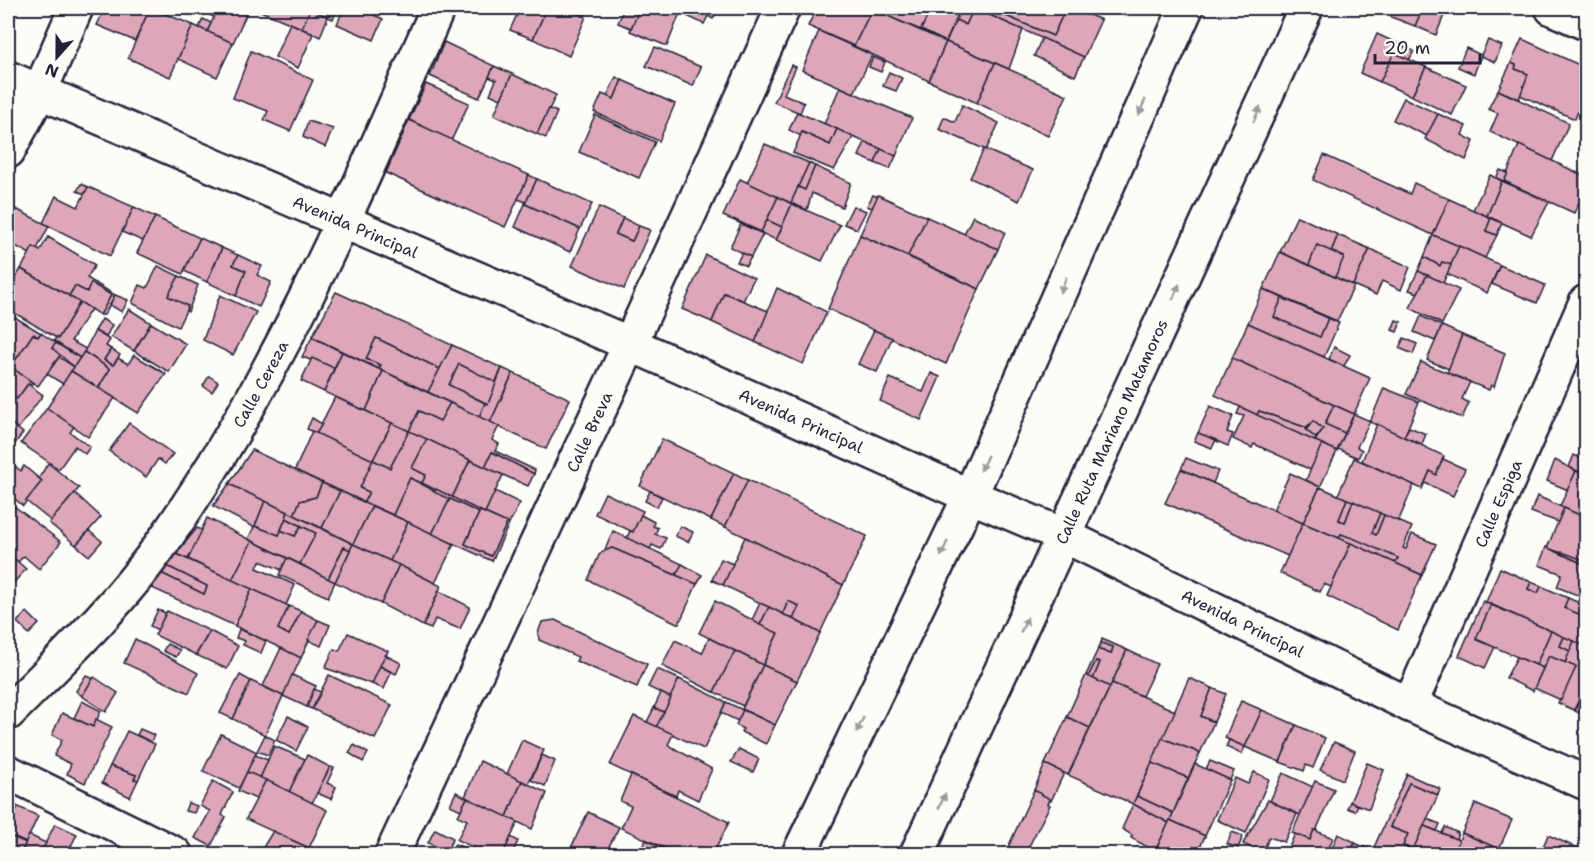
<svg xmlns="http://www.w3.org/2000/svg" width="1594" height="862" font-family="'Shantell Sans',sans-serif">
<rect width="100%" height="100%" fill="#fdfcf7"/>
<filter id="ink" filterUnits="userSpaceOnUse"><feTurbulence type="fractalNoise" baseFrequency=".0167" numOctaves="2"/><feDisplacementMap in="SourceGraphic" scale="12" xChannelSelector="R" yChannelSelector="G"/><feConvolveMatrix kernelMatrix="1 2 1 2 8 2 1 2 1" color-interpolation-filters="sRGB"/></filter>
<g filter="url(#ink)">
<!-- building -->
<g fill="#dda6b9" stroke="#22223b" stroke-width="1.5">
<path d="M105 8H150L135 41 97 25Z"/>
<path d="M150 8 193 25 170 77 128 58Z"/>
<path d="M194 8H249L233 43 207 32 214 17Z"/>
<path d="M253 8H312L302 28Z"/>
<path d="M312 8H338L333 19 311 10Z"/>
<path d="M344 8H358L383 19 374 40 337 24Z"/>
<path d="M520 8H547L533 39 510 30Z"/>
<path d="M547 8H564L586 17 569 56 533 39Z"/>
<path d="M564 8H588L584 16Z"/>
<path d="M624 8 638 13 631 28 618 23Z"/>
<path d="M640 8H669L680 13 667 46 630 31Z"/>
<path d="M675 8H719L713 19 708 16 704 24 674 10Z"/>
<path d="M817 8H868L872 9 854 46 808 26Z"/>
<path d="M868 8H915L929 13 921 30Z"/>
<path d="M915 8H961L946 42 921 30 929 13Z"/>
<path d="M961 8H974L966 25 956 20Z"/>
<path d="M974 8 1023 30 1009 69 946 42 956 20 966 25Z"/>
<path d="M995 8H1066L1053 36 994 11Z"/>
<path d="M1066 8H1073L1101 20 1084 57 992 16 994 11 1053 36Z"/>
<path d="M1388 8H1423L1415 26 1391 17 1394 11Z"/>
<path d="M1423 8H1447L1436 35 1415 26Z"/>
<path d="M310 9 328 17 320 37 302 28Z"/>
<path d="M872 9 946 42 929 81 854 46Z"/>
<path d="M203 19 211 23 207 32 199 28Z"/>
<path d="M290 23 313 34 298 68 275 57Z"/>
<path d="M193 25 233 43 217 77 178 59Z"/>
<path d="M819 31 872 55 854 93 802 70Z"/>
<path d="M1377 34 1414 51 1409 60 1394 53 1380 82 1360 73Z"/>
<path d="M1042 38 1084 57 1075 76 1034 56Z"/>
<path d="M1522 39 1586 68V92L1575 119 1520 95 1528 74 1515 69 1516 65 1511 63Z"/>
<path d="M1488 40 1502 46 1495 62 1481 56 1474 74 1458 67 1466 48 1481 55Z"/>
<path d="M444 42 494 66 479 98 430 76Z"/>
<path d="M946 42 995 63 977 103 929 81Z"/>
<path d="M655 47 701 67 693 86 646 66Z"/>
<path d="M251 51 313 80 290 131 264 120 268 111 233 98Z"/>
<path d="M1394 53 1426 67 1412 96 1380 82Z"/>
<path d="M873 57 885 62 881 72 869 67Z"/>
<path d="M995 63 1067 95 1048 136 977 103Z"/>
<path d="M1511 63 1516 65 1515 69 1528 74 1519 99 1498 90Z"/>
<path d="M791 65 796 67 784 94 804 103 800 113 774 102Z"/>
<path d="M494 66 512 74 501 99 490 94 496 80 489 77Z"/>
<path d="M1426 67 1466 85 1452 115 1412 96Z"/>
<path d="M889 72 902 78 896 91 883 86Z"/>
<path d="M512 74 556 95 537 134 494 115Z"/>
<path d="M616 77 622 80 614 99 607 96Z"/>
<path d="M622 80 675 104 659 141 594 112 602 94 614 99Z"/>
<path d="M426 84 469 103 451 141 409 120Z"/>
<path d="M840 87 912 118 896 156 824 124Z"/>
<path d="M1498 90 1569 123 1552 161 1490 132 1498 113 1488 109Z"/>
<path d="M1404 98 1438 114 1427 136 1393 120Z"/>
<path d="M962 105 999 123 986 150 939 129 944 117 955 122Z"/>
<path d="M549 109 557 112 546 138 537 134Z"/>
<path d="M797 112 837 129 830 145 802 132 801 136 789 130Z"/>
<path d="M1438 114 1466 126 1462 135 1474 141 1466 160 1425 139Z"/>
<path d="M595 115 655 142 639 178 579 152Z"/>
<path d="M409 120 529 175 505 227 386 173Z"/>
<path d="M308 121 333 129 325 147 303 137Z"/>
<path d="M837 129 853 137 834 170 793 153 802 132 830 145Z"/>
<path d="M865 142 881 149 875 163 859 156Z"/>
<path d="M765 144 809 163 791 203 747 183Z"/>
<path d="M1519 145 1586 177V189L1574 213 1504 181Z"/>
<path d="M881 149 896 156 890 169 875 163Z"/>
<path d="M984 149 1033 170 1019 201 970 178Z"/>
<path d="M1324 155 1410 194 1414 183 1449 199 1433 235 1313 180Z"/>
<path d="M809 163 815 166 805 190 798 187Z"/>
<path d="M815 166 851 183 842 207 812 193 807 210 791 203 798 187 805 190Z"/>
<path d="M1500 170 1508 173 1504 181 1496 178Z"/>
<path d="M529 175 537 179 526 202 518 199Z"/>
<path d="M1490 175 1502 181 1487 216 1473 210Z"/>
<path d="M537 179 592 204 580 229 525 204Z"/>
<path d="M740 179 778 197 761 232 723 216Z"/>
<path d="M1502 181 1549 202 1531 236 1487 216Z"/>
<path d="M81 184 88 187 85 194 77 191Z"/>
<path d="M88 187 134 207 110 256 43 223 56 196 78 207Z"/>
<path d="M873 195 878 197 872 208 867 206Z"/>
<path d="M878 195 927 217 908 256 860 235Z"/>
<path d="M778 197 792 204 782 227 767 220Z"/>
<path d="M1449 199 1491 218 1486 231 1497 235 1485 258 1433 235Z"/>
<path d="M525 204 580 229 570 252 515 227Z"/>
<path d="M792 204 840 225 822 261 776 240Z"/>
<path d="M853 206 866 211 857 229 844 224Z"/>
<path d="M134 207 155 217 143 241 122 232Z"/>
<path d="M599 207 623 218 616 234 632 241 639 226 650 230 624 289 572 266Z"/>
<path d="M16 209 49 226 37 249 33 247 30 254 8 242V225Z"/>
<path d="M973 216 1005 232 998 249 964 234Z"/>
<path d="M1297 216 1338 235 1331 252 1317 245 1309 265 1280 252Z"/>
<path d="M155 217 200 238 183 274 137 253Z"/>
<path d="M927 217 998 249 979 289 908 256Z"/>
<path d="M623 218 639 226 632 241 616 234Z"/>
<path d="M1491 218 1502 223 1497 235 1486 231Z"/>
<path d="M733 219 761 232 767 220 782 227 776 240Z"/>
<path d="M741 224 763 234 751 257 730 247Z"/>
<path d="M860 235 979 289 946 364 828 309Z"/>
<path d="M1338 235 1370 249 1353 285 1335 277 1344 257 1331 252Z"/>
<path d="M1433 235 1459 246 1451 265 1442 262 1440 266 1424 257Z"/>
<path d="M48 237 95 265 87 278 115 295 104 315H100L111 295 91 283 87 292 75 286 69 296 21 269 33 247 40 251Z"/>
<path d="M200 238 222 248 207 282 184 271Z"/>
<path d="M1317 245 1344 257 1335 277 1309 265Z"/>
<path d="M1459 246 1500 265 1487 293 1447 274Z"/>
<path d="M222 248 238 255 233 265 246 271 236 296 207 282Z"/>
<path d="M1370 249 1410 267 1401 290 1382 281 1376 295 1353 285Z"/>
<path d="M1280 252 1354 286 1337 321 1263 289Z"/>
<path d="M742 253 751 257 746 266 737 262Z"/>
<path d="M238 255 262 266 257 275 271 282 259 307 236 296 246 271 233 265Z"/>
<path d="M706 255 754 278 743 301 724 293 712 322 682 309Z"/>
<path d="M1424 257 1440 266 1442 262 1451 265 1443 283 1418 271Z"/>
<path d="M1500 265 1545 285 1537 303 1492 284Z"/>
<path d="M158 266 179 276 168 296 188 306 178 327 132 303 140 285 147 288Z"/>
<path d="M21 269 80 302 58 339 8 309V290Z"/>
<path d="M1418 271 1427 275 1418 293 1409 290Z"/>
<path d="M1427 275 1459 290 1442 324 1410 308Z"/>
<path d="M179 276 198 285 188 312 186 311 188 306 168 296Z"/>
<path d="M91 283 111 295 100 315 69 296 75 286 87 292Z"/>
<path d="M777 288 827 312 803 364 755 342Z"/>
<path d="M1263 289 1282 298 1274 317 1320 337 1328 318 1339 323 1324 357 1248 323Z"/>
<path d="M336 292 452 345 440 369 376 338 366 359 381 365 379 369 312 337Z"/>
<path d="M724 293 768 311 755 342 712 322Z"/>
<path d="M115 295 128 300 122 312 110 305Z"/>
<path d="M220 295 256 312 233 355 203 340Z"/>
<path d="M1282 298 1328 318 1320 337 1274 317Z"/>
<path d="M80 302 91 309 71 341 86 349 80 358 54 341 56 337 58 339Z"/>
<path d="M129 309 151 323 134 351 111 337Z"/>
<path d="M8 313 41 333 38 337 33 334 11 367 8 365Z"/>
<path d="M1421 316 1442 326 1435 341 1414 332Z"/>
<path d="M102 319 112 325 106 337 95 331Z"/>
<path d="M1396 320 1401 322 1397 332 1392 330Z"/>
<path d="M151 323 186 344 169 372 134 351Z"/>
<path d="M1248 323 1370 378 1354 414 1232 358Z"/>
<path d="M1442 326 1462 335 1449 369 1427 360Z"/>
<path d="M874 330 892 338 877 372 858 364Z"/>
<path d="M95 331 110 340 106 346 111 349 104 360 113 365 118 358 128 364 134 355 166 374 138 413 98 388 110 369 84 352Z"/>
<path d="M41 333 56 343 52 348 61 354 38 386 11 367 33 334 38 337Z"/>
<path d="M1462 335 1505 353 1494 387 1491 385 1489 390 1447 373Z"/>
<path d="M312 337 342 352 334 368 302 357Z"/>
<path d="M376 338 440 369 428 392 379 369 381 365 366 359Z"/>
<path d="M1404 338 1417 344 1413 354 1399 348Z"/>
<path d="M56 343 80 358 74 367 52 348Z"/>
<path d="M452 345 502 368 495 383 459 364 454 375 449 385 485 403 479 417 428 392Z"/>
<path d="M1334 347 1350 355 1344 366 1329 359Z"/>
<path d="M111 349 120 355 113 365 104 360Z"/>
<path d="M84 352 110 369 98 388 71 371Z"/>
<path d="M342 352 383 371 366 411 324 392Z"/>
<path d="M59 357 74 367 63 384 47 374Z"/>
<path d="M312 358 334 368 324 392 301 381Z"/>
<path d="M1232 358 1334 405 1325 424 1345 433 1337 451 1315 441 1323 429 1313 421 1307 428 1259 411 1257 415 1215 395Z"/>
<path d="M1421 362 1470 382 1462 399 1469 403 1462 418 1406 394Z"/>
<path d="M459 364 497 383 488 404 449 385Z"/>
<path d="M8 365 33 383 31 385 28 384 17 399 10 394 8 397Z"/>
<path d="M502 368 513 373 490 423 479 417 485 403 488 404Z"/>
<path d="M71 371 115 398 88 437 47 408Z"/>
<path d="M383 371 450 403 440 421 419 411 409 431 366 411Z"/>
<path d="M513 373 570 399 546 449 490 423Z"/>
<path d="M931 373 940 377 921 420 880 401 890 378 923 392Z"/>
<path d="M209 376 218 382 212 392 203 386Z"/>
<path d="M28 384 43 395 18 429 8 421V411L12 404 8 397 10 394 17 399Z"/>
<path d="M1384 388 1419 402 1404 437 1370 422Z"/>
<path d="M335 397 392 423 373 460 316 434Z"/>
<path d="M450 403 499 426 492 440 499 444 495 451 535 470 534 474 492 452 485 467 409 431 419 411 440 421Z"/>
<path d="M1334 405 1354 414 1345 433 1325 424Z"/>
<path d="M1210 406 1233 416 1227 432 1233 434 1228 446 1198 433Z"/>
<path d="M1240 407 1322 444 1311 470 1254 444 1252 448 1233 439 1244 416 1237 414Z"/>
<path d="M47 408 74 427 70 432 90 447 85 454 75 446 59 469 21 443Z"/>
<path d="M1259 411 1307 428 1306 430 1316 438 1315 441 1257 415Z"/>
<path d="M1354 414 1370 421 1357 447 1362 450 1358 458 1338 449Z"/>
<path d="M312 418 322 424 316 434 307 429Z"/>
<path d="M8 421 23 433 8 453Z"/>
<path d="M1313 421 1323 429 1316 438 1306 430Z"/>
<path d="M129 423 173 454 165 464 158 459 146 477 109 451Z"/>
<path d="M392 423 409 431 390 468 373 460Z"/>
<path d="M1377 424 1444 456 1436 475 1430 471 1422 489 1362 461Z"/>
<path d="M1409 427 1426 434 1422 444 1404 437Z"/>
<path d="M312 431 373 460 360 488 369 492 364 502 295 470Z"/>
<path d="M409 431 427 439 412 468 426 475 422 483 410 478 393 515 364 502 369 492 360 488 373 460 390 468Z"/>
<path d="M1198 433 1216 440 1212 448 1194 441Z"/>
<path d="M427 439 470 460 452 498 422 483 426 475 412 468Z"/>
<path d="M662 439 734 473 711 520 640 486Z"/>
<path d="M1322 444 1337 451 1320 487 1306 480Z"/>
<path d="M252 450 322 483 316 497 300 501 294 515 229 484Z"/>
<path d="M1586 450V475L1569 467 1574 455 1582 459Z"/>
<path d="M492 452 534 474 528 486 485 467Z"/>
<path d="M1186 458 1218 471 1213 483 1181 469Z"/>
<path d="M1354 458 1414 485 1398 522 1338 495Z"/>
<path d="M1443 459 1465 469 1453 496 1425 483 1430 471 1436 475Z"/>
<path d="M470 460 503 475 485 513 452 498Z"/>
<path d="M1555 460 1576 471 1568 490 1547 481Z"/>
<path d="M8 461 21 471 24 466 42 481 23 506 8 493Z"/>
<path d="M48 463 79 488 51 521 26 501 42 481 39 478Z"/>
<path d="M1181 469 1303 523 1288 556 1165 503Z"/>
<path d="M1576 471 1586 475V518L1560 506Z"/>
<path d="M734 473 748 480 725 527 711 520Z"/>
<path d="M1290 473 1320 487 1303 523 1273 510Z"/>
<path d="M410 478 450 499 432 534 393 515Z"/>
<path d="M748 480 867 536 843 585 725 527Z"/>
<path d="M322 483 340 491 322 528 294 515 300 501 316 497Z"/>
<path d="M229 484 265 501 255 526 279 535 281 530 295 536 301 526 316 533 300 564 248 539 254 527 213 506Z"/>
<path d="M1320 487 1347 499 1339 520 1345 522 1353 501 1380 513 1372 533 1376 535 1384 515 1412 527 1403 548 1406 549 1412 534 1436 544 1422 575 1395 563 1398 558 1341 534 1339 538 1303 523Z"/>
<path d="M436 489 480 511 479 513 434 492Z"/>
<path d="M340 491 372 506 353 544 322 528Z"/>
<path d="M495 491 520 503 509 524 485 513Z"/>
<path d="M650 491 662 497 657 507 645 501Z"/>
<path d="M75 493 101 517 76 545 49 523Z"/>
<path d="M605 493 643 511 633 532 595 514Z"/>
<path d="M1537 496 1564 508 1558 522 1531 512Z"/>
<path d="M450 499 479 513 465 544 491 556 507 523 509 524 492 561 432 534Z"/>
<path d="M1347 499 1353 501 1345 522 1339 520Z"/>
<path d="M265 501 288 512 279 535 255 526Z"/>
<path d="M14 506 61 542 39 569 24 556 18 562 8 553V514Z"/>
<path d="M372 506 408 522 390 561 353 544Z"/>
<path d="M1564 508 1586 518V561L1547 548Z"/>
<path d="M480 511 507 523 491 556 465 544Z"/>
<path d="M288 512 353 544 350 550 344 547 328 579 300 564 316 533 286 518Z"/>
<path d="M1380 513 1384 515 1376 535 1372 533Z"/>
<path d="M641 515 654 522 653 526 658 528 655 534 666 538 661 549 652 545 650 549 627 538 630 531 633 532Z"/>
<path d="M207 518 252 541 232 580 188 559Z"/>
<path d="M286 518 301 526 295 536 281 530Z"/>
<path d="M408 522 454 544 435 583 390 561Z"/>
<path d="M1303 523 1351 543 1331 587 1324 584 1320 592 1280 573Z"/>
<path d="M680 526 693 532 688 542 675 536Z"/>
<path d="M197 528 202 530 188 559 176 554Z"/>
<path d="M89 531 102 541 89 556 76 545Z"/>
<path d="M613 531 682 564 676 575 612 548 604 552Z"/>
<path d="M1341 534 1355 539 1398 558 1395 563 1339 538Z"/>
<path d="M745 537 843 585 820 633 793 619 799 606 788 601 783 614 723 585Z"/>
<path d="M252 541 287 558 282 570 260 561 257 568 295 585 286 605 232 580Z"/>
<path d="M1351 543 1422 575 1398 630 1327 596Z"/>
<path d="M353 544 399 565 381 604 335 582Z"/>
<path d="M344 547 350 550 335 582 328 579Z"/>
<path d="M1546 547 1586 565 1585 598 1557 587 1562 574 1539 565Z"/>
<path d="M612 548 697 584 679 624 588 580 600 553Z"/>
<path d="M1562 552 1586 561V565L1562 554Z"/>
<path d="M8 553 26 569 8 589Z"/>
<path d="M176 554 252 589 235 626 150 587 161 573 204 594 207 586 167 566Z"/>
<path d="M287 558 335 582 328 597 279 575Z"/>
<path d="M721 559 733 564 723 585 712 580Z"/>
<path d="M682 564 702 575 697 584 676 575Z"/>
<path d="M399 565 441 586 423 626 381 604Z"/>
<path d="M167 566 207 586 204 594 161 573Z"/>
<path d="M1500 568 1531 582 1528 589 1538 593 1541 586 1568 598 1564 608 1584 616 1586 608V647L1486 602Z"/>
<path d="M1531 582 1541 586 1538 593 1528 589Z"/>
<path d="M252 589 289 606 278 629 289 635 301 611 318 620 301 658 235 626Z"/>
<path d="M439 591 470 607 460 629 435 619 431 629 423 626Z"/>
<path d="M1568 598 1586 606 1584 616 1564 608Z"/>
<path d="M715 601 778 633 763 665 699 633Z"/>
<path d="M788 601 799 606 793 619 783 614Z"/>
<path d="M1483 601 1491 605 1476 639 1495 647 1485 668 1459 656Z"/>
<path d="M760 603 769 607 760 625 752 620Z"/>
<path d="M1491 605 1551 631 1536 665 1476 639Z"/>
<path d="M289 606 301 611 289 635 278 629Z"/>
<path d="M769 607 820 633 797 681 763 665 778 633 760 625Z"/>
<path d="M158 610 166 613 158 630 150 626Z"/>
<path d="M167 611 210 631 196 655 155 635Z"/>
<path d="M27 612 39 624 29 634 17 622Z"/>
<path d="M318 620 330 625 321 646 308 640Z"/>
<path d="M555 620 647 664 637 687 576 661 578 657 539 640 538 633 542 622Z"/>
<path d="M239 629 266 641 261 653 243 645 245 641 236 638Z"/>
<path d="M210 631 238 646 227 669 196 655Z"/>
<path d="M1551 631 1564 637 1560 646 1570 651 1565 663 1549 656 1543 668 1536 665Z"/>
<path d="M348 633 388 651 372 684 325 668 334 649 339 651Z"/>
<path d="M1564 637 1574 641 1570 651 1560 646Z"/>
<path d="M709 638 735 651 714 692 662 666 675 640 702 653Z"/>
<path d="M135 639 198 673 189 693 124 663Z"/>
<path d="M1102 639 1127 650 1110 687 1093 679 1100 662 1096 661 1088 677 1086 675 1098 649 1111 654 1113 647 1101 643Z"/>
<path d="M1574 641 1586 647V684L1574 710 1558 703 1576 667 1565 663Z"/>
<path d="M1101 643 1113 647 1111 654 1098 649Z"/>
<path d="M167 644 180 650 176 657 163 651Z"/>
<path d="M281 648 301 658 283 696 263 686Z"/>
<path d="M1127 650 1157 664 1142 696 1112 683Z"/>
<path d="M735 651 763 665 743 706 714 692Z"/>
<path d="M385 655 401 663 396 674 380 666Z"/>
<path d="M1549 656 1576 667 1561 700 1534 688Z"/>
<path d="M1517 657 1543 668 1533 691 1506 678Z"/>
<path d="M1096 661 1100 662 1093 679 1088 677Z"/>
<path d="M763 665 797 681 775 725 742 709Z"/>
<path d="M380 666 391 672 384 689 372 684Z"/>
<path d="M657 669 679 679 671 698 648 687Z"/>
<path d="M86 675 93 679 82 696 76 691Z"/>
<path d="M240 675 251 681 233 719 220 713Z"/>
<path d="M292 675 316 686 307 707 283 696Z"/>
<path d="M329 675 392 705 375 739 312 709Z"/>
<path d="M1086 675 1110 687 1090 728 1067 717Z"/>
<path d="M94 677 118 693 106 712 82 696Z"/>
<path d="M1189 678 1212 688 1201 716 1214 722 1200 753 1162 738Z"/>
<path d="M679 679 726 702 704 749 656 727Z"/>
<path d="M251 681 283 696 265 735 233 719Z"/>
<path d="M1112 683 1175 711 1133 804 1068 775Z"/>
<path d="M1586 684V716L1575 711Z"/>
<path d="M1212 688 1226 694 1214 722 1201 716Z"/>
<path d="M314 689 321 692 312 709 307 707Z"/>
<path d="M661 693 671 698 664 712 654 708Z"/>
<path d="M82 701 101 711 93 727 74 718Z"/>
<path d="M1241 701 1262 710 1245 747 1225 738Z"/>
<path d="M726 702 743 710 738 721 721 713Z"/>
<path d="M654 708 664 712 656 727 647 722Z"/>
<path d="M743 710 775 725 766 744 741 732 743 729 736 725Z"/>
<path d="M1262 710 1296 725 1280 762 1245 747Z"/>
<path d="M62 713 93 727 96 719 112 727 85 783 67 774 71 764 54 756 62 740 52 735Z"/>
<path d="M288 716 308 727 296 751 276 740Z"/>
<path d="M634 716 673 734 668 745 712 769 698 800 678 790 676 796 610 765Z"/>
<path d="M1067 717 1090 728 1068 775 1045 764Z"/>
<path d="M1296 725 1325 738 1313 768 1306 765 1304 771 1280 762Z"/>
<path d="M140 729 154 735 151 742 137 735Z"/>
<path d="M127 731 155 744 138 780 134 779 136 775 110 766Z"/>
<path d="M221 734 257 752 239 788 203 771Z"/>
<path d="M265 735 275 740 268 755 257 751Z"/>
<path d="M1162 738 1200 753 1188 778 1152 763Z"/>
<path d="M522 740 544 750 528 784 507 774Z"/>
<path d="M1229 740 1245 747 1241 754 1226 747Z"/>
<path d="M1334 742 1355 751 1343 780 1320 770Z"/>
<path d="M354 745 368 753 363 762 349 753Z"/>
<path d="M274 746 305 759 289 792 260 778Z"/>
<path d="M739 749 759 759 753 772 731 762Z"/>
<path d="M255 755 268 760 260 778 247 772Z"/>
<path d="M307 755 330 767 312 803 289 792Z"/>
<path d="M542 755 555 761 545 786 531 780Z"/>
<path d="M480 761 522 781 507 817 465 797Z"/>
<path d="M1210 761 1234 771 1230 780 1206 769Z"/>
<path d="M1152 763 1188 778 1173 813 1137 796Z"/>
<path d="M1367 763 1384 770 1369 809 1350 802Z"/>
<path d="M1045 764 1064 773 1051 801 1034 790Z"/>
<path d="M1195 764 1230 780 1205 836 1170 820Z"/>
<path d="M110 766 136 775 134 779 138 780 130 797 102 783Z"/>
<path d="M330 767 334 768 327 783 336 787 331 799 317 793Z"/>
<path d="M247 772 266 780 256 799 238 791Z"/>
<path d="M1254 772 1269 779 1246 833 1217 820 1235 778 1248 784Z"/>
<path d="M1283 773 1313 787 1300 815 1270 801Z"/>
<path d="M1407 774 1440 789 1438 795 1409 783 1390 827 1408 834 1403 846 1413 850 1411 854H1371Z"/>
<path d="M631 775 729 822 713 854H691L683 851 678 854 621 828 631 806 620 801Z"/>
<path d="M266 780 327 810 309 848 246 819Z"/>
<path d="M213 781 233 792 222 815 226 817 211 846 195 838 210 811 200 806Z"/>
<path d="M522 781 547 793 532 829 507 817Z"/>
<path d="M1315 781 1334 789 1316 831 1314 830 1310 840 1292 833Z"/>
<path d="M1409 783 1438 795 1413 850 1403 846 1408 834 1390 827Z"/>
<path d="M1034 790 1050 799 1048 804 1050 805 1025 854H1005Z"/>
<path d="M456 792 467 798 461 810 450 805Z"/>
<path d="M1137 796 1173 813 1169 823 1133 804Z"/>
<path d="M467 798 518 822 503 854H488L457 840 467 820 458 816Z"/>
<path d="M1268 800 1297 814 1284 842 1269 837 1263 853 1243 844Z"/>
<path d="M8 802 38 816 26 843 8 835V827L17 809Z"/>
<path d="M1350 802 1358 805 1355 811 1347 808Z"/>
<path d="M188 803 197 806 194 813 185 811Z"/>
<path d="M1133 804 1169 823 1155 851 1131 838 1132 835 1122 829Z"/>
<path d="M1475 804 1512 820 1499 849 1462 833Z"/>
<path d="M588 812 619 827 605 854H584L571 848Z"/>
<path d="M1427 819 1440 824 1437 831 1424 826Z"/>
<path d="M1170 820 1205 836 1197 854H1154Z"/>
<path d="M55 824 77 834 67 854H40Z"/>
<path d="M1424 826 1459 840 1453 854H1411Z"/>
<path d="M1445 827 1458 833 1456 839 1442 833Z"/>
<path d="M435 829 453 838 446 852 428 843Z"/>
<path d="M1314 830 1333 838 1326 854H1286L1295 834 1310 840Z"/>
<path d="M273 831 285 837 322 854H259Z"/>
<path d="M1232 832 1243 836 1238 848 1227 844Z"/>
<path d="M1462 833 1499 849 1496 854H1464L1455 851Z"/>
<path d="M1338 834 1355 842 1350 854 1332 848Z"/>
<path d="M8 835 26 843 20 854H8Z"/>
<path d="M29 835 46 843 40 854 23 849Z"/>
<path d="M1548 835 1584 851 1582 854H1554L1542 849Z"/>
<path d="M511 837 518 841 512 854H503Z"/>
<path d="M646 840 671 852 670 854H639Z"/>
<path d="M1355 843 1373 851 1371 854H1350Z"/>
<path d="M455 844 478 854H445L447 851 451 853Z"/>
</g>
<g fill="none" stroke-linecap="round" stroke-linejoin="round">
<!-- minor casing -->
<g stroke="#22223b" stroke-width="38">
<g id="minor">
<path d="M1552 8 1586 23"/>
<path id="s1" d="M8 78 630 344 970 496 1065 536 1410 705 1586 783"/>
<path d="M8 151 40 91 76 8"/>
<path id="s2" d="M1410 705 1586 302"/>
<path id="s3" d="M8 713C63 658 121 603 165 539 280 375 358 189 438 8"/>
<path d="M8 772 175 854"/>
<path id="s4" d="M392 854 630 344 783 8"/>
</g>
</g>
<!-- major casing -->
<g stroke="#22223b" stroke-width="38">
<g id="major">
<path d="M799 854 970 496 1186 8"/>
<path id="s5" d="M917 854 1306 8"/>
</g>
</g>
<!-- minor -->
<use href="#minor" stroke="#fdfcf7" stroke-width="33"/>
<!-- major -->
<use href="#major" stroke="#fdfcf7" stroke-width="33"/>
</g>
<!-- one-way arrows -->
<defs><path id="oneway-solid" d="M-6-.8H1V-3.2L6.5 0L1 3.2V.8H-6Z" transform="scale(1.5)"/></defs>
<g fill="#9a9aa2">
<use href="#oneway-solid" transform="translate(1142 107) rotate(114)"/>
<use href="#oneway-solid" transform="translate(1257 114) rotate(-66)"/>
<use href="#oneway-solid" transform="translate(1063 285) rotate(114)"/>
<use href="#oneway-solid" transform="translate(1176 292) rotate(-66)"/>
<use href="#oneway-solid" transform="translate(984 463) rotate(114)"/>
<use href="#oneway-solid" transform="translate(944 549) rotate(115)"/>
<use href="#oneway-solid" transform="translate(1024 625) rotate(-65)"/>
<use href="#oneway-solid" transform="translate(860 725) rotate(115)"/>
<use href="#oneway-solid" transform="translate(942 801) rotate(-65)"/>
</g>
</g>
<g text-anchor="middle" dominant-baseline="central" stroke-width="6" stroke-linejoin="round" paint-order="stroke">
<!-- street labels -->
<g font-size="16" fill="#22223b" stroke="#fdfcf7">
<text stroke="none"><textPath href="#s1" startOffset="378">Avenida Principal</textPath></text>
<text stroke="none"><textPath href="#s3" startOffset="417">Calle Cereza</textPath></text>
<text stroke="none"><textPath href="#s1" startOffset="864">Avenida Principal</textPath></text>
<text stroke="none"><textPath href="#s4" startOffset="466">Calle Breva</textPath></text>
<text stroke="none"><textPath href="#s5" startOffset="465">Calle Ruta Mariano Matamoros</textPath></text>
<text stroke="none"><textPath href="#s2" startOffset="220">Calle Espiga</textPath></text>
<text stroke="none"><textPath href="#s1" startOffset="1350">Avenida Principal</textPath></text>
</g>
</g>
<!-- margin -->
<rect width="1594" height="862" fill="none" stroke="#fdfcf7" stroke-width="30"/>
<rect x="15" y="15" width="1564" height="832" fill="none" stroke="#22223b" stroke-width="2" filter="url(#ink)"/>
<!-- north arrow -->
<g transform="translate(57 57) rotate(201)" stroke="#fdfcf7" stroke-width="4.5" paint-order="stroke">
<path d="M0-4.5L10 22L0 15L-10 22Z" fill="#22223b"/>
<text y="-9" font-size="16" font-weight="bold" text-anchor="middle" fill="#22223b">N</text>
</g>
<!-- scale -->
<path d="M1375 54v9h105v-9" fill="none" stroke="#22223b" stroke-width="3"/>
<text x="1384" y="54" font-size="18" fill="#22223b" stroke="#fdfcf7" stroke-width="4.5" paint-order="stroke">20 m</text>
</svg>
